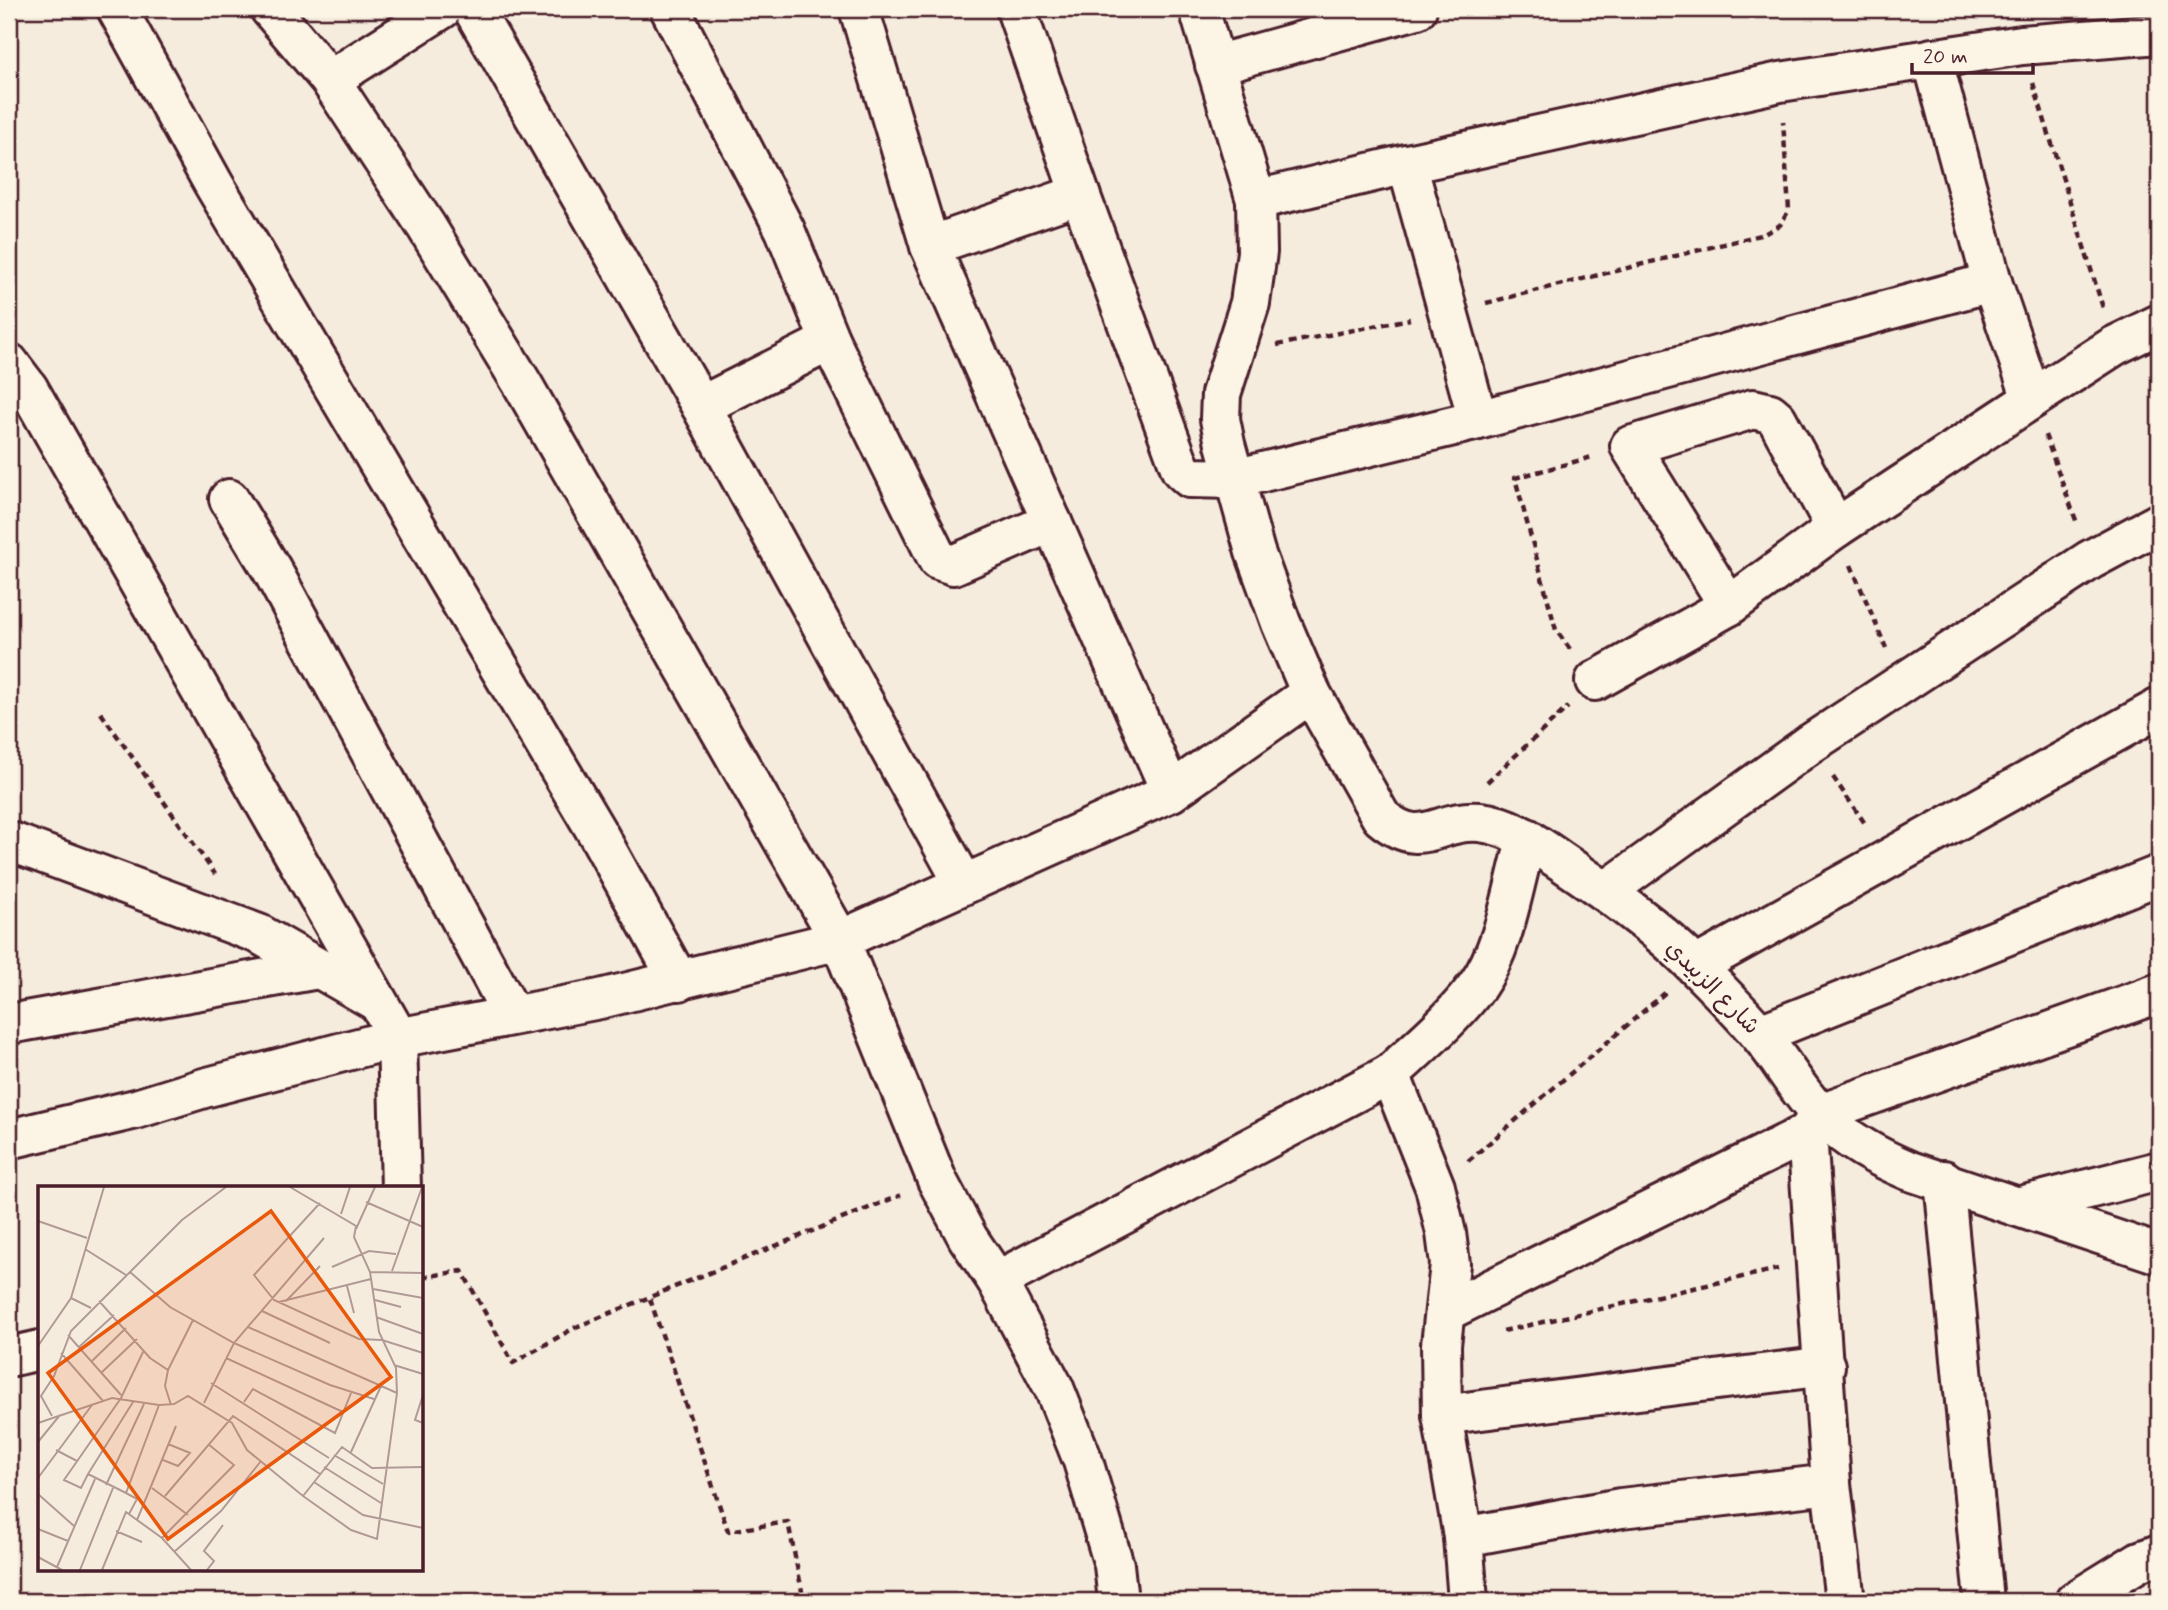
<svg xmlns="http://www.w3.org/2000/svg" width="2168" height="1610" font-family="Mynerve,'Playpen Sans Arabic',sans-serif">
<rect width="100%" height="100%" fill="#f5ecde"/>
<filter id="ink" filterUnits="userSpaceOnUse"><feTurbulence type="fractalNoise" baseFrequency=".0143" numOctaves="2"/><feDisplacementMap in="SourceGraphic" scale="14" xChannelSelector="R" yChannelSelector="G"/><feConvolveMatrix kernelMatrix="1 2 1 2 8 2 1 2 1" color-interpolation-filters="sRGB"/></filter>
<g filter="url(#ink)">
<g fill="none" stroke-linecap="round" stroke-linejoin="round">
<!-- minor casing -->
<g stroke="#4a1f2b" stroke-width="44">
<g id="minor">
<path d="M117 9 213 183 599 836 679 981"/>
<path d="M270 9 330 80 426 226 523 385 840 940 937 1180 968 1238 997 1281 1054 1388 1083 1461 1114 1565 1118 1601"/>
<path d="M473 9 701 406 964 884"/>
<path d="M670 9 785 230 830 341 938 560 953 565 1052 522"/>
<path d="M859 9 930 246 1171 792"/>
<path d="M1016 9 1080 194 1181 470 1190 478 1234 479 1478 420 1992 282"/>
<path d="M1199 9 1256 200 1257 252 1250 303 1221 394 1220 419 1225 444 1255 552 1281 623 1311 693 1381 817C1423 852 1437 818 1480 822 1507 825 1530 840 1552 855 1602 889 1656 925 1698 969 1719 990 1741 1012 1760 1035 1781 1060 1798 1092 1821 1115 1847 1141 1877 1157 1910 1171L2159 1254"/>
<path d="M1932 58 1992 282 2032 399"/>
<path d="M1215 65 1417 9"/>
<path d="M330 80 442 9"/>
<path d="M1256 200 1407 164"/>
<path d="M930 246 1080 194"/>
<path d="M9 363 28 388 393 1028 397 1038 401 1188"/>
<path d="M701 406 830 341"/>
<path d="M1478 420 1407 164 1780 82 2022 45 2159 34"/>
<path d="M229 499 272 570 512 1014"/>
<path d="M1729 606 1630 446 1753 409 1770 413 1777 419 1836 528"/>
<path d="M1595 681 1729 606 1836 528 2032 399 2114 346 2159 324"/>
<path d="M9 841 259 934 374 1000"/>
<path d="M1606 891 1810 744 2090 560 2159 523"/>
<path d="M1696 966 2159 708"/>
<path d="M9 1024 318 969"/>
<path d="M1760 1034 2159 875"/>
<path d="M1390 1074C1420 1046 1453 1019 1477 986 1506 945 1513 885 1527 838"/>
<path d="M1807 1133 1831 1484 1845 1601"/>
<path d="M9 1139 136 1109 204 1088 397 1038 600 999 840 940 1171 792 1311 693"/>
<path d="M1944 1180 1984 1601"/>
<path d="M2021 1206 2159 1171"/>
<path d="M997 1281 1390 1074 1435 1187 1446 1233 1450 1264 1441 1345 1442 1415 1463 1537 1468 1601"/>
<path d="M1445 1312 1807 1133 1820 1113 2159 993"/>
<path d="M9 1357 40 1350"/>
<path d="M1442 1415 1825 1366"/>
<path d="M1463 1537 1621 1508 1831 1484"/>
<path d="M2075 1601 2140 1561 2159 1554"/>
</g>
</g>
<!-- path -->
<g stroke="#4a1f2b" stroke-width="4.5" stroke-dasharray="7 5" stroke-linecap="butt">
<path d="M2033 83 2103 308"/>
<path d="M1486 303 1764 234 1780 225 1789 210 1783 121"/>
<path d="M1277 345 1410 319"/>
<path d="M2045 435 2077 523"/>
<path d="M1851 565 1886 648"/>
<path d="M1570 649 1556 630 1515 478 1592 457"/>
<path d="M101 713 215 874"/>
<path d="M1833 777 1866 825"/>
<path d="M1487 782 1568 707"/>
<path d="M1468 1161 1666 992"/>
<path d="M422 1277 462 1271 513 1363 576 1327 901 1195"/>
<path d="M650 1299 728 1531 788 1522 804 1601"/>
<path d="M1503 1331 1778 1269"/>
</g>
<!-- minor -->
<use href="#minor" stroke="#fcf5e5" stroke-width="38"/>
</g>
</g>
<g text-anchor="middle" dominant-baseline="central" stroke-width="5" stroke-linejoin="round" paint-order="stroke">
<!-- street labels -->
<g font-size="23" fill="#4a1f2b" stroke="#fcf5e5">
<text transform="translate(1712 988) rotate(45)">شارع الزبيدي</text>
</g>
</g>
<!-- overview -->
<g transform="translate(38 1186)">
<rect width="385" height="385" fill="#f5ecde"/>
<path fill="none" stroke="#b19a96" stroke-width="2" d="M328 16 385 41M282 17 216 89 236 114 321 153 344 154 385 167M303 28 312 1M0 35 49 52M318 43 337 1M47 63 88 89M294 81 331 65 358 68M354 85 384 1M92 86 132 121 196 157 292 199 336 213M332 86 385 87M309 100 316 127M335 103 385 112M33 112 53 122M337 114 363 121M61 115 112 172 130 184 155 134M248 115 282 80M241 116 333 93M224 125 292 157M338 131 385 148M210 141 359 207M30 149 83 209M0 160 33 112 66 1M41 161 76 129M23 167 65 215M188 172 305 226M54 175 88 142M356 179 385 188M130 184 127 200 133 219M63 187 99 153M173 197 291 272M385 209 377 234 385 237M95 216 50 288 88 307 121 219M206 216 215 203 297 247 313 207M166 217 196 157 286 52M14 230 3 210 16 190 33 145 144 34 188 1M0 237 74 212 121 219 136 218 150 210 194 237 209 264 265 310 313 344 339 353 359 207 358 182 341 146 332 86 316 51 318 40 252 1M0 256 22 229M18 264 39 275M313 266 343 200M296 269 345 298M125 274 140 280 152 267 130 258M286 281 343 317M50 288 43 302 26 294 83 212 106 164M0 292 54 219M276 296 325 329 385 342M68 299 106 218M114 302 150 329M88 307 99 313 91 328M0 308 36 340M127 310 195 230 282 288M265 310 304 261 334 282 385 281M99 334 138 240M0 343 30 355M78 345 104 356M124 352 196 279 170 258M136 366 183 325 223 275M0 371 24 384M19 381 57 293M42 384 75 302M64 384 88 326 124 352 153 384M169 384 176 375 166 365 185 339"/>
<path fill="#e8590c" fill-opacity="0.15" stroke="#e8590c" stroke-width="3.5" d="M233 25 353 191 130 353 10 187Z"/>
<rect width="385" height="385" fill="none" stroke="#4a1f2b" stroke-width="3.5"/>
</g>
<!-- margin -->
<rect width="2168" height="1610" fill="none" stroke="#fcf5e5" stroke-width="35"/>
<rect x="18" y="18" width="2133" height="1575" fill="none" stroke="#4a1f2b" stroke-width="2.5" filter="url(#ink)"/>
<!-- scale -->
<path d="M1912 63v10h121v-10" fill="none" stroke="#4a1f2b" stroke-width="3.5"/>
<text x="1923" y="63" font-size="21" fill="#4a1f2b" stroke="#fcf5e5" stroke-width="5" paint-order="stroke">20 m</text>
</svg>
